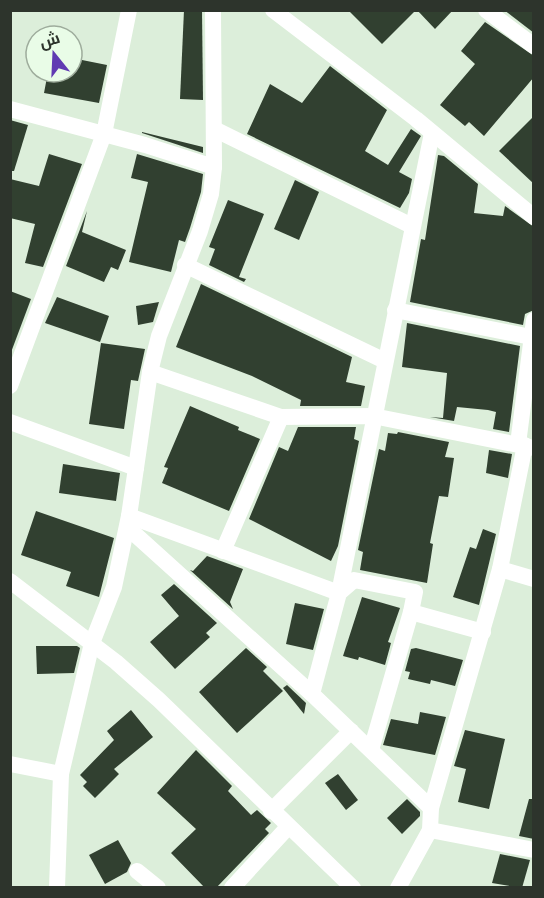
<svg xmlns="http://www.w3.org/2000/svg" width="544" height="898" font-family="Lato,Cairo,sans-serif">
<rect width="100%" height="100%" fill="#dceeda"/>
<!-- building -->
<g fill="#314030">
<path d="M184 10H202L203 100 180 99Z"/>
<path d="M348 10H416L382 44Z"/>
<path d="M417 10H453L435 29Z"/>
<path d="M504 10H534V33Z"/>
<path d="M485 22 534 56V77L484 136 469 122 465 126 440 105 475 64 461 51Z"/>
<path d="M72 58 107 65 99 103 44 93 48 72H72Z"/>
<path d="M330 66 387 110 365 151 388 165 411 129 421 136 399 172 412 179 409 193 400 208 247 134 270 84 302 103Z"/>
<path d="M534 116V184L499 151Z"/>
<path d="M10 120 28 125 14 171H10Z"/>
<path d="M142 132 203 147V153L142 133Z"/>
<path d="M49 154 82 164 43 267 25 263 35 224 10 218V179L39 186Z"/>
<path d="M137 154 203 174 201 192 190 228 185 242 179 240 171 272 129 262 148 182 131 178Z"/>
<path d="M438 155 444 156 478 184 474 213 503 216 505 206 534 227V310L525 314 523 325 410 302 421 239 425 240Z"/>
<path d="M295 180 319 192 299 240 274 229Z"/>
<path d="M228 200 264 214 239 277 246 279 244 282 209 265 215 249 209 247Z"/>
<path d="M87 211 82 232 126 250 118 270 111 267 104 282 66 266Z"/>
<path d="M201 284 352 357 346 382 365 386 361 406H300L301 400 252 376 176 347Z"/>
<path d="M10 291 31 299 10 355Z"/>
<path d="M57 297 109 316 100 342 45 323Z"/>
<path d="M159 302 153 322 138 325 136 306Z"/>
<path d="M407 323 520 346 509 432 493 429 496 412 488 410 457 407 454 421 430 417 443 418 447 373 402 367Z"/>
<path d="M101 343 145 349 138 381 131 380 124 429 89 424Z"/>
<path d="M190 406 239 427 238 430 260 439 229 511 162 483 168 468 164 467Z"/>
<path d="M298 427H356L354 439 359 441 338 546 331 561 249 519 279 447 288 451Z"/>
<path d="M398 432 449 442 445 457 454 458 448 497 439 496 430 543 433 544 427 583 360 570 363 552 358 550 379 449 385 451 388 433 397 434Z"/>
<path d="M489 450 512 454 508 478 486 473Z"/>
<path d="M63 464 120 473 116 501 59 493Z"/>
<path d="M36 511 114 538 99 597 66 586 71 572 21 555Z"/>
<path d="M483 529 496 534 479 605 453 597 470 547 476 549Z"/>
<path d="M207 556 243 569 230 602 233 609 190 570 193 571Z"/>
<path d="M174 584 217 623 206 633 210 637 175 669 150 642 179 616 161 595Z"/>
<path d="M362 597 400 608 388 642 391 643 385 665 359 657 358 660 343 656Z"/>
<path d="M295 603 324 609 313 650 286 644Z"/>
<path d="M36 646H77L80 648 74 673 37 674Z"/>
<path d="M246 648 267 667 263 671 283 691 237 733 199 692Z"/>
<path d="M416 648 463 660 455 686 431 680 430 684 408 679 410 672 405 671 411 649Z"/>
<path d="M287 685 306 703 304 714 283 688Z"/>
<path d="M131 710 153 737 114 769 119 774 95 798 83 786 87 782 80 775 114 740 107 731Z"/>
<path d="M420 712 446 717 435 755 383 745 391 719 418 724Z"/>
<path d="M465 730 505 739 489 809 458 802 466 769 454 766Z"/>
<path d="M196 750 232 786 228 791 251 815 257 810 271 823 265 829 269 833 216 888H205L171 853 196 829 157 793Z"/>
<path d="M338 774 358 800 346 810 325 783Z"/>
<path d="M407 799 420 812V816L402 834 387 818Z"/>
<path d="M529 799H534V839L519 836Z"/>
<path d="M118 840 131 863 127 872 105 884 89 855Z"/>
<path d="M500 854 530 860 522 888 492 883Z"/>
</g>
<g fill="none" stroke-linecap="round" stroke-linejoin="round">
<!-- minor -->
<g stroke="#fff" stroke-width="16">
<path d="M273 10 416 119 534 217"/>
<path d="M486 10 534 46"/>
<path d="M10 109 145 145 214 167"/>
<path d="M214 129 412 226"/>
<path d="M185 265 385 361"/>
<path d="M395 310 531 337"/>
<path d="M150 372 281 417 373 416 534 448"/>
<path d="M10 386 104 134 129 10"/>
<path d="M10 422 136 468"/>
<path d="M518 444 534 320"/>
<path d="M129 516 339 593 354 580 415 592 411 612 483 632"/>
<path d="M127 527 312 694 431 808"/>
<path d="M223 551 281 417"/>
<path d="M500 569 534 579"/>
<path d="M10 581 116 662 159 700 353 888"/>
<path d="M312 694 339 593 432 133"/>
<path d="M371 750 411 612"/>
<path d="M10 764 61 774"/>
<path d="M271 811 351 731"/>
<path d="M430 830 534 850"/>
<path d="M137 871 158 888"/>
<path d="M57 888 61 774 92 643 114 587 129 516 150 372 159 336 200 231 211 194 214 167 213 10"/>
<path d="M232 888 288 827"/>
<path d="M398 888 430 830 431 808 500 569 525 445"/>
</g>
</g>
<!-- border -->
<rect width="544" height="898" fill="none" stroke="#2d342c" stroke-width="24"/>
<!-- north arrow -->
<g transform="translate(54 54) rotate(342)"><circle r="28" fill="#e9fce7" stroke="#9eac9c" stroke-width="1.5"/>
<path d="M0-4.5L10 22L0 15L-10 22Z" fill="#603ab2"/>
<text y="-9" font-size="16" font-weight="bold" text-anchor="middle" fill="#2d342c">ش</text>
</g>
</svg>
